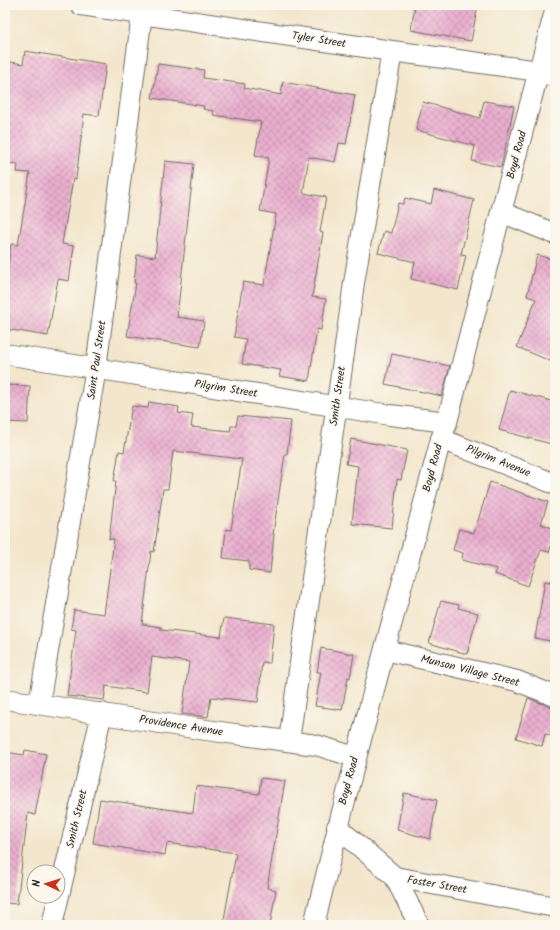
<svg xmlns="http://www.w3.org/2000/svg" width="560" height="930" font-family="Kalam,sans-serif">
<defs>
<pattern id="building-cross-hatch" width="8" height="8" patternUnits="userSpaceOnUse"><rect width="8" height="8" fill="#ebafd0"/><path d="M0 0l8 8M0 8l8-8" fill="none" stroke="#bf8fa9"/></pattern>
</defs>
<rect width="100%" height="100%" fill="#fbf7ec"/>
<filter id="ink" filterUnits="userSpaceOnUse"><feTurbulence type="fractalNoise" baseFrequency=".025" numOctaves="2"/><feDisplacementMap in="SourceGraphic" scale="8" xChannelSelector="R" yChannelSelector="G"/><feConvolveMatrix kernelMatrix="1 2 1 2 8 2 1 2 1" color-interpolation-filters="sRGB"/></filter>
<filter id="wash" filterUnits="userSpaceOnUse"><feTurbulence type="fractalNoise" baseFrequency=".012" numOctaves="4" result="noise"/><feDisplacementMap in="SourceGraphic" scale="16" xChannelSelector="R" yChannelSelector="G"/><feGaussianBlur stdDeviation="0.9" result="paint"/><feColorMatrix in="noise" values="0 0 0 0 0 0 0 0 0 0 0 0 0 0 0 0 0 1.4 0 .05"/><feComposite in="paint" operator="in"/></filter>
<g filter="url(#wash)">
<rect width="100%" height="100%" fill="#f3e6cc"/>
<g id="blocks">
<!-- building -->
<g fill="url(#building-cross-hatch)">
<path d="M415 5H478L471 41 411 30Z"/>
<path d="M25 51 106 64 99 116 84 114 76 179H73L62 244 74 246 69 281 58 279 48 336 5 329V290L11 244 18 245 30 173 17 172 18 164 5 163V61L23 64Z"/>
<path d="M158 64 204 70 203 78 245 84 244 88 281 95 283 82 355 95 346 144 339 143 335 162 309 157 303 193 326 197 320 232 323 233 312 297 326 299 321 330 317 329 309 381 279 376 281 370 242 364 246 339 234 337 243 282 264 285 276 214 260 211 269 158 255 155 261 122 213 115 214 111 203 109 204 106 152 98Z"/>
<path d="M484 101 514 106 501 167 472 161 475 146 416 130 423 102 480 118Z"/>
<path d="M165 161 194 164 177 317 204 321 200 347 127 336 136 283H134L137 255 155 257Z"/>
<path d="M434 190 474 200 461 254 466 255 458 290 411 279 415 262 378 253 384 231 391 233 398 203 403 204 405 198 431 204Z"/>
<path d="M554 253 555 254V363L517 347 536 299 527 296 537 255 552 259Z"/>
<path d="M392 354 450 366 442 396 385 384Z"/>
<path d="M5 385 30 386 28 423 5 422Z"/>
<path d="M510 390 555 402V445L499 430Z"/>
<path d="M149 402 179 407 178 413 193 415 191 427 230 431 231 426H236L238 416 291 421 287 454H285L273 534H274L270 573 249 570V561L223 558 226 529 231 530 242 459 173 451 168 489H163L154 552 151 551 142 624 161 627V630L221 637 224 618 274 624 270 663 262 662 258 702 211 697 208 717 182 714 189 662 152 657 147 692 106 686 104 700 67 696 76 630 71 629 74 610 104 614 114 539H109L116 481H114L119 451 124 452 132 406 148 408Z"/>
<path d="M351 439 407 450 401 480 397 479 392 528 352 524 358 466 346 464Z"/>
<path d="M490 482 548 502 541 524 555 529V533L549 552 541 550 528 586 495 574 497 569 462 560 463 553 453 550 459 529 474 533Z"/>
<path d="M545 581 555 582V642L535 638Z"/>
<path d="M441 601 459 605 458 608 478 613 467 654 429 643Z"/>
<path d="M321 648 354 654 350 678 348 677 342 710 315 706 321 672H317Z"/>
<path d="M528 698 551 707H555V737L545 734 542 746 516 738Z"/>
<path d="M25 750 46 754 35 815 28 813 17 904 5 903V752L24 755Z"/>
<path d="M261 778 285 781 267 888 276 890 270 925H223L236 853 167 843 165 855 93 843 100 799 193 813 196 786 259 794Z"/>
<path d="M404 793 437 800 430 839 397 830Z"/>
</g>
</g>
</g>
<g filter="url(#ink)">
<use href="#blocks" fill-opacity="0" stroke="#716c63" stroke-width="1"/>
<g fill="none" stroke-linecap="round" stroke-linejoin="round">
<!-- street casing -->
<g stroke="#716c63" stroke-width="22">
<g id="street">
<path d="M81 5 392 51 539 71 555 77"/>
<path d="M501 212 555 234"/>
<path d="M5 354 390 415 447 422"/>
<path d="M441 439 555 484"/>
<path d="M385 650 517 681 555 696"/>
<path d="M5 699 206 730 316 745 355 757"/>
<path d="M39 704 96 368 142 14"/>
<path d="M289 741 354 283 392 51"/>
<path d="M337 827 395 877 555 907"/>
<path d="M395 877 419 925"/>
<path d="M52 925 102 713"/>
<path d="M314 925C353 762 398 601 441 439L447 422 501 212 555 11"/>
</g>
</g>
<!-- street -->
<use href="#street" stroke="#fff" stroke-width="20"/>
</g>
</g>
<g text-anchor="middle" dominant-baseline="central" stroke-width="3" stroke-linejoin="round" paint-order="stroke">
<!-- street labels -->
<g font-size="11" fill="#2b2b2b" stroke="#fbf7ec">
<text transform="translate(319 40) rotate(9)">Tyler Street</text>
<text transform="translate(517 155) rotate(-75)">Boyd Road</text>
<text transform="translate(97 360) rotate(-82)">Saint Paul Street</text>
<text transform="translate(226 389) rotate(9)">Pilgrim Street</text>
<text transform="translate(338 396) rotate(-82)">Smith Street</text>
<text transform="translate(498 461) rotate(22)">Pilgrim Avenue</text>
<text transform="translate(433 468) rotate(-75)">Boyd Road</text>
<text transform="translate(470 671) rotate(14)">Munson Village Street</text>
<text transform="translate(181 726) rotate(9)">Providence Avenue</text>
<text transform="translate(349 781) rotate(-75)">Boyd Road</text>
<text transform="translate(77 819) rotate(-77)">Smith Street</text>
<text transform="translate(437 885) rotate(10)">Foster Street</text>
</g>
</g>
<!-- margin -->
<rect width="560" height="930" fill="none" stroke="#fbf7ec" stroke-width="20"/>
<!-- north arrow -->
<g transform="translate(46 884) rotate(274)"><circle r="19" fill="#fbf7ec" stroke="#a8a59f"/>
<path d="M0-3L7 15L0 10L-7 15Z" fill="#c8321e"/>
<text y="-6" font-size="11" font-weight="bold" text-anchor="middle" fill="#2b2b2b">N</text>
</g>
</svg>
